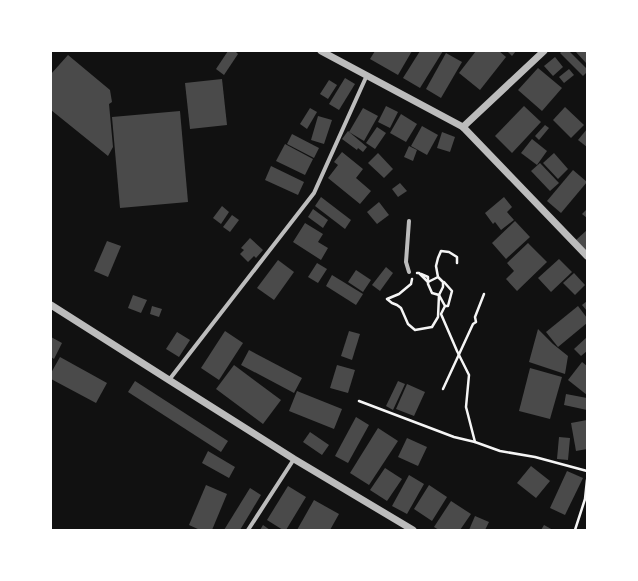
<svg xmlns="http://www.w3.org/2000/svg" width="638" height="581" font-family="'Fira Sans Condensed',sans-serif">
<rect width="100%" height="100%" fill="#111"/>
<!-- building -->
<g fill="#4a4a4a">
<path d="M228 51H235L238 54 224 75 216 69Z"/>
<path d="M375 51H412L398 75 370 59Z"/>
<path d="M420 51H443L420 88 403 78Z"/>
<path d="M476 51H499L506 57 480 90 459 73Z"/>
<path d="M507 51H516L512 56Z"/>
<path d="M562 51H569L587 69V72L583 76 560 53Z"/>
<path d="M575 51H587V64Z"/>
<path d="M446 53 462 62 441 98 426 89Z"/>
<path d="M68 55 110 90 112 102 109 104 113 147 108 156 51 110V74Z"/>
<path d="M555 57 563 67 553 76 544 66Z"/>
<path d="M538 68 562 88 542 111 518 90Z"/>
<path d="M569 69 574 75 564 83 559 77Z"/>
<path d="M345 78 355 84 339 110 329 104Z"/>
<path d="M222 79 227 125 190 129 185 83Z"/>
<path d="M329 80 337 85 328 99 320 94Z"/>
<path d="M386 106 398 112 390 128 378 122Z"/>
<path d="M524 106 541 122 512 153 495 136Z"/>
<path d="M565 107 584 125 571 138 553 120Z"/>
<path d="M310 108 317 112 307 129 300 124Z"/>
<path d="M363 108 378 116 364 141 349 132Z"/>
<path d="M180 111 188 202 120 208 112 117Z"/>
<path d="M401 114 417 124 406 142 390 133Z"/>
<path d="M318 116 332 120 324 144 311 140Z"/>
<path d="M545 125 549 128 539 140 535 136Z"/>
<path d="M422 126 438 135 427 155 411 146Z"/>
<path d="M377 127 386 133 375 149 366 143Z"/>
<path d="M587 129V147L578 140Z"/>
<path d="M348 131 367 147 363 152 358 148 357 150 342 139Z"/>
<path d="M442 132 455 137 450 152 437 148Z"/>
<path d="M292 134 319 148 314 158 287 144Z"/>
<path d="M532 139 547 151 537 165 521 153Z"/>
<path d="M285 144 313 159 305 175 276 161Z"/>
<path d="M409 146 417 150 413 161 404 157Z"/>
<path d="M342 152 363 169 356 178 371 191 360 204 328 178 338 165 334 162Z"/>
<path d="M378 153 393 169 384 178 368 163Z"/>
<path d="M554 153 568 169 558 179 543 163Z"/>
<path d="M540 163 559 183 550 191 531 171Z"/>
<path d="M271 166 304 182 298 195 265 180Z"/>
<path d="M573 170 587 182 561 213 547 201Z"/>
<path d="M400 183 407 191 398 197 392 189Z"/>
<path d="M321 197 351 220 345 229 315 206Z"/>
<path d="M504 197 512 207 507 212 514 220 501 230 495 222 493 224 485 213Z"/>
<path d="M379 202 389 215 377 224 367 212Z"/>
<path d="M222 206 229 212 221 224 213 218Z"/>
<path d="M313 209 328 220 323 228 308 217Z"/>
<path d="M587 209V218L582 214Z"/>
<path d="M232 215 239 220 230 232 223 227Z"/>
<path d="M515 221 530 237 506 259 492 243Z"/>
<path d="M305 223 323 234 318 242 328 248 321 260 293 242Z"/>
<path d="M587 230V251L576 240Z"/>
<path d="M250 238 263 250 256 258 254 256 248 262 240 254 244 250 241 248Z"/>
<path d="M107 241 121 246 108 277 94 271Z"/>
<path d="M528 243 547 262 517 291 506 279 514 271 507 263Z"/>
<path d="M559 259 572 272 551 292 538 278Z"/>
<path d="M278 260 294 272 274 300 257 288Z"/>
<path d="M317 263 327 269 318 283 308 277Z"/>
<path d="M386 267 393 273 380 291 372 285Z"/>
<path d="M356 270 371 280 363 292 348 282Z"/>
<path d="M574 273 585 285 575 295 563 283Z"/>
<path d="M332 275 363 294 356 305 326 286Z"/>
<path d="M133 295 147 300 141 313 128 308Z"/>
<path d="M587 301V311L582 305Z"/>
<path d="M152 306 162 309 159 317 150 314Z"/>
<path d="M578 306 587 318V323L558 347 546 332Z"/>
<path d="M538 329 553 344 568 356 565 374 529 362Z"/>
<path d="M225 331 243 343 219 380 201 368Z"/>
<path d="M349 331 360 334 352 360 341 356Z"/>
<path d="M177 332 190 340 179 357 166 349Z"/>
<path d="M51 337 62 343 54 359 51 357Z"/>
<path d="M587 337V351L581 356 574 349Z"/>
<path d="M249 350 302 378 294 393 241 365Z"/>
<path d="M60 357 107 383 96 403 51 379V373Z"/>
<path d="M582 362 587 366V395L568 380Z"/>
<path d="M234 365 281 400 263 424 216 389Z"/>
<path d="M337 365 355 370 348 393 330 388Z"/>
<path d="M530 368 562 377 550 419 519 411Z"/>
<path d="M135 381 228 441 221 452 128 392Z"/>
<path d="M398 381 405 384 393 410 386 406Z"/>
<path d="M407 384 425 392 414 416 396 409Z"/>
<path d="M297 391 342 409 334 429 289 411Z"/>
<path d="M566 394 587 398V410L564 405Z"/>
<path d="M356 417 369 425 348 463 335 456Z"/>
<path d="M587 420V449L576 451 571 423Z"/>
<path d="M378 428 398 441 369 485 350 473Z"/>
<path d="M310 432 329 445 322 455 303 442Z"/>
<path d="M559 437 570 438 568 460 557 459Z"/>
<path d="M407 438 427 447 418 466 398 457Z"/>
<path d="M208 451 235 467 229 478 202 463Z"/>
<path d="M531 466 550 481 536 498 517 483Z"/>
<path d="M385 468 402 479 387 501 370 490Z"/>
<path d="M567 471 583 478 565 515 550 508Z"/>
<path d="M409 475 424 484 407 514 392 506Z"/>
<path d="M206 485 227 494 212 530H200L189 525Z"/>
<path d="M429 485 447 497 432 521 414 509Z"/>
<path d="M288 486 306 497 286 530H283L267 520Z"/>
<path d="M250 488 261 495 240 530H224Z"/>
<path d="M314 500 339 514 330 530H297Z"/>
<path d="M451 501 471 514 460 530H439L434 527Z"/>
<path d="M475 516 489 522 485 530H469Z"/>
<path d="M263 525 270 530H260Z"/>
<path d="M544 525 553 530H541Z"/>
</g>
<g fill="none" stroke-linecap="round" stroke-linejoin="round">
<!-- path -->
<g stroke="#f5f5f5" stroke-width="2.5">
<path d="M417 273H419L428 282 438 277"/>
<path d="M421 274 428 277V284L432 293 439 295 445 306 441 314 457 351 469 375 466 407 475 442"/>
<path d="M412 279 411 284 399 294 387 299 392 303 397 305 401 308 408 324 415 330 432 327 438 317 439 295 443 287V282L438 277 436 266 438 258 441 251 449 252 457 257V263"/>
<path d="M444 282 452 291 448 306H445"/>
<path d="M443 389 473 324 476 322 475 317 484 294"/>
<path d="M359 401 454 437 475 442 500 451 535 457 587 471"/>
<path d="M575 530 585 499 587 480"/>
</g>
<!-- minor -->
<g stroke="#bcbcbc" stroke-width="4">
<path d="M409 272 406 262 409 221"/>
<path d="M169 380 314 193 367 75"/>
<path d="M248 530 294 459"/>
</g>
<!-- tertiary -->
<g stroke="#bcbcbc" stroke-width="7">
<path d="M321 51 463 127 587 256"/>
<path d="M463 127 544 51"/>
<path d="M51 305 169 380 294 459 413 530"/>
</g>
</g>
<!-- border -->
<rect width="638" height="581" fill="none" stroke="#ffffff" stroke-width="104"/>
</svg>
